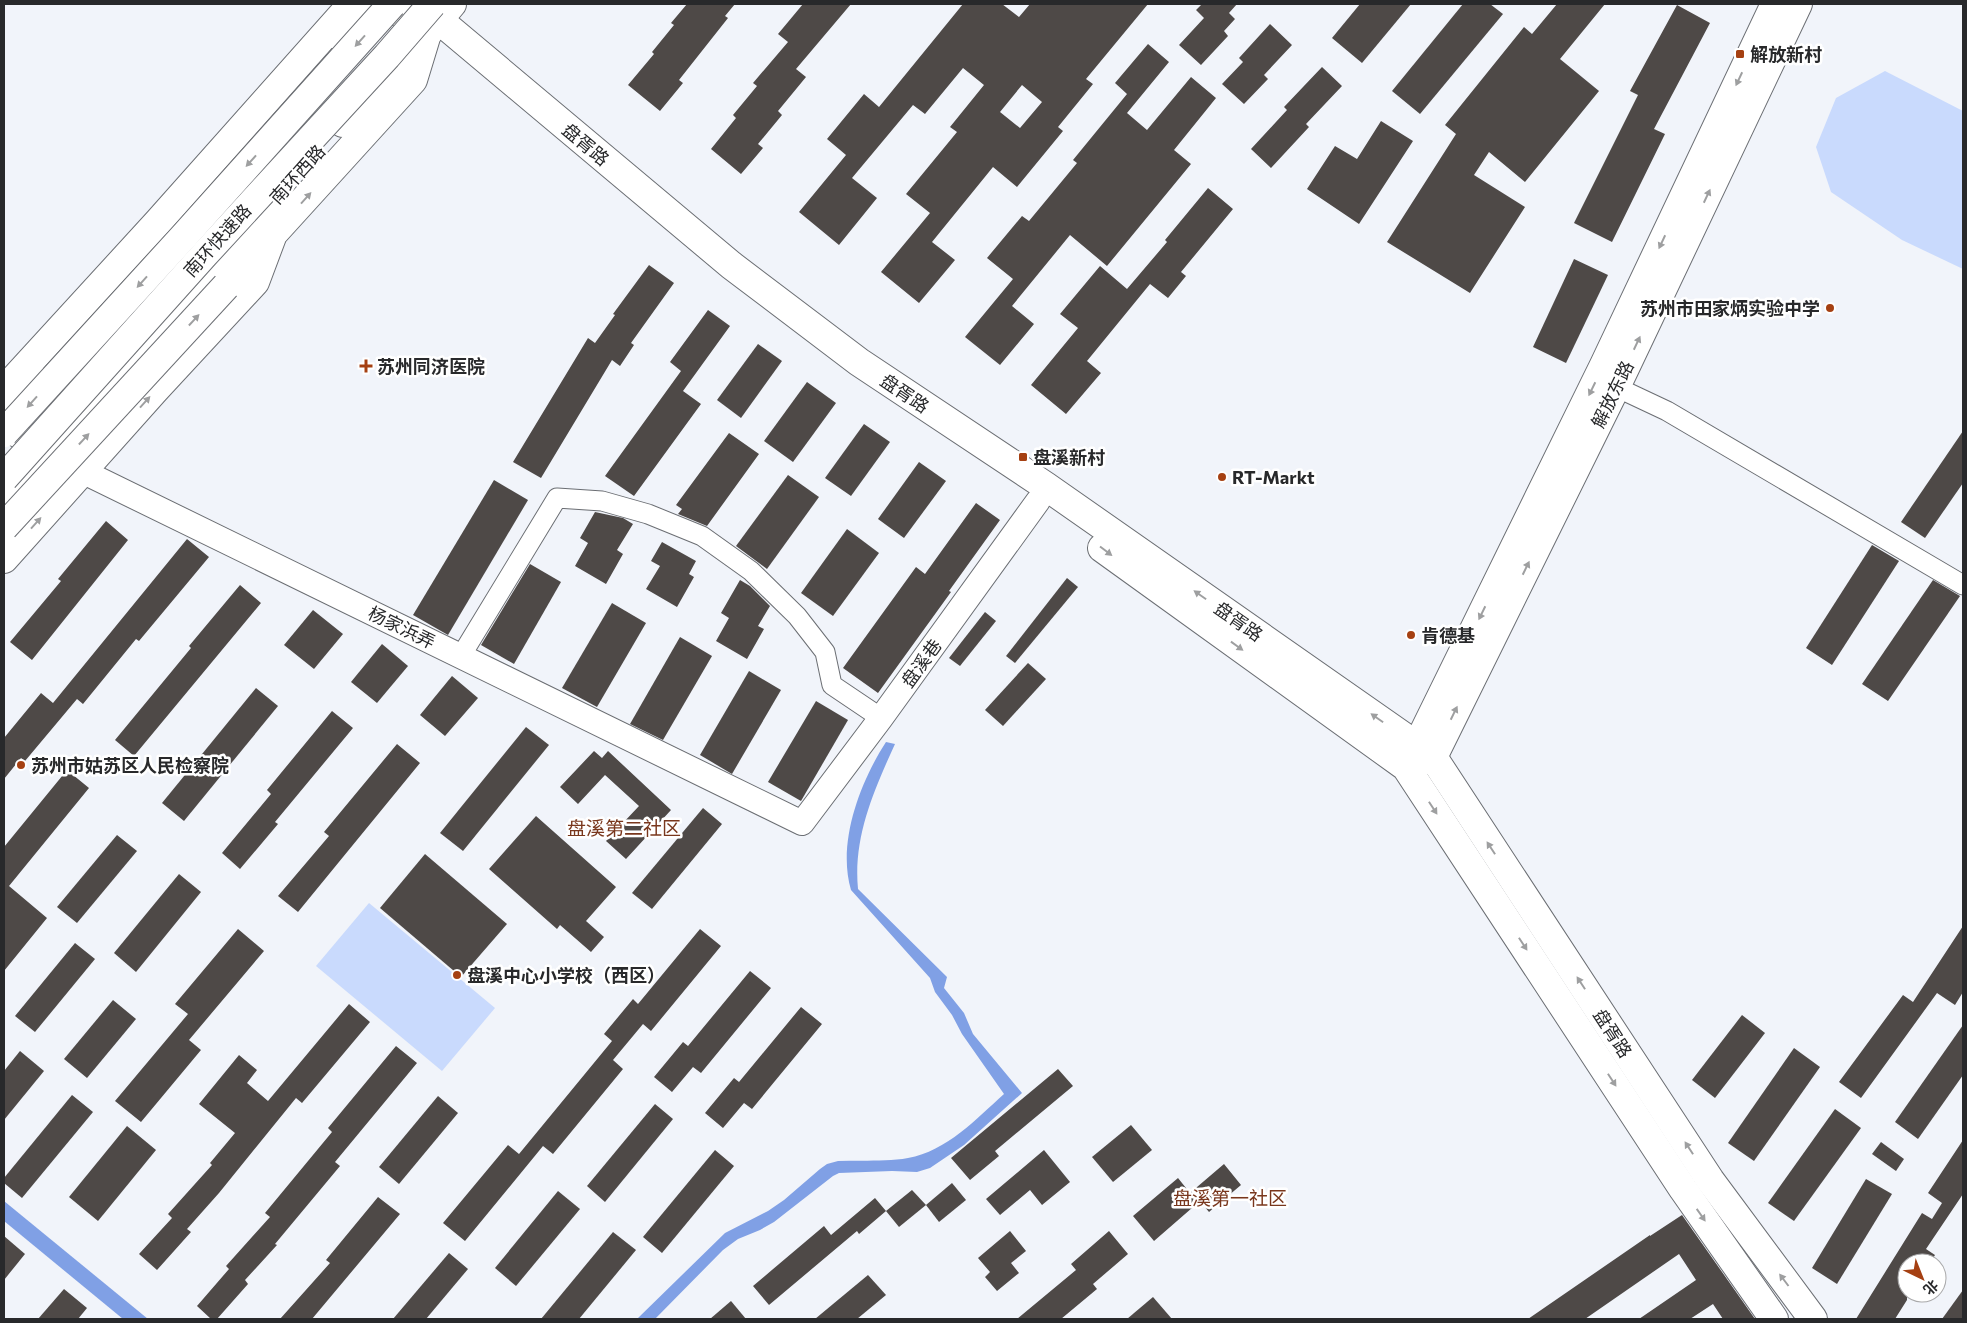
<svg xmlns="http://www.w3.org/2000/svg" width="1967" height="1323" font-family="Commissioner,'Noto Sans SC',sans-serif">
<rect width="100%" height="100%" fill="#f1f4fa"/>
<!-- green -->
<g fill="#c9dafd">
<path d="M1885 71 1963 111V269L1902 240 1831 192 1816 147 1836 98Z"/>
<path d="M369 903 495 1008 442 1071 316 966Z"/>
</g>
<!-- water -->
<g fill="#80a0e5">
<path d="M886 742 895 744C874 790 853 837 858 889L947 977 944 988 964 1013 973 1034 1022 1093 964 1145 930 1168 917 1172 892 1171 839 1173 833 1176 774 1222 760 1230 738 1239 723 1250 655 1319H637L725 1233 768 1211 784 1200 820 1169 827 1164 838 1161C861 1160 886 1162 908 1158 947 1151 976 1119 1004 1094L962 1034 952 1015 935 992 930 978 851 890C837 843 860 782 886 742Z"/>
<path d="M4 1201 148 1319H123L4 1221Z"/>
</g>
<!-- building -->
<g fill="#4e4947" fill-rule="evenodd">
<path d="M687 4H735L725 16 728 18 679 80 683 83 660 111 628 85 654 54 652 52 674 25 671 23Z"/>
<path d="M803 4H851L796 69 806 77 778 111 782 115 758 144 763 148 741 174 711 149 736 118 733 115 757 86 753 83 788 42 778 34Z"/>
<path d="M963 4H1002L1019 17 1030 4H1148L1086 79 1093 84 1058 127 1063 131 1017 187 993 167 932 242 955 260 919 303 881 272 930 213 906 194 957 132 950 127 984 85 963 68 925 114 913 105 852 178 877 198 839 245 799 212 846 155 827 139 864 94 879 107ZM1022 85 1042 102 1020 128 1000 112Z"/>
<path d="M1202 4H1237L1229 13 1235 19 1224 31 1228 36 1201 65 1179 45 1204 18 1196 10Z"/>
<path d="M1360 4H1411L1362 63 1332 38Z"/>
<path d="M1463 4H1490L1503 14 1420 114 1392 91Z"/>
<path d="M1557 4H1605L1560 59 1599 91 1525 182 1489 152 1474 175 1525 207 1470 293 1387 242 1456 134 1445 125 1524 27 1532 34Z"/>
<path d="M1677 5 1710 23 1654 129 1665 134 1612 242 1574 223 1638 95 1630 91Z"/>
<path d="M1270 24 1292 45 1264 75 1268 79 1244 104 1222 84 1243 62 1239 58Z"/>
<path d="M1148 44 1169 62 1127 113 1147 130 1191 77 1216 98 1174 150 1191 164 1107 266 1070 235 1012 306 1034 324 1000 365 965 337 1013 279 987 258 1022 216 1029 221 1077 163 1073 160 1127 94 1115 83Z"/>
<path d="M1322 67 1342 86 1306 124 1309 127 1271 168 1251 149 1287 110 1284 107Z"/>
<path d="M1381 121 1413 141 1359 224 1307 189 1335 146 1357 159Z"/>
<path d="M1208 188 1233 209 1181 272 1186 276 1168 298 1150 284 1087 361 1101 373 1066 414 1031 385 1078 328 1060 314 1100 266 1127 289 1167 242 1165 240Z"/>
<path d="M1574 259 1608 275 1566 363 1533 347Z"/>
<path d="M649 265 674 283 631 343 634 345 620 366 612 360 541 478 513 462 588 338 595 343 615 315 613 314Z"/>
<path d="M708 310 730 326 683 391 701 404 634 496 605 476 681 371 670 362Z"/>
<path d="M758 344 782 361 741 418 717 400Z"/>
<path d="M807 382 836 403 793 462 764 441Z"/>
<path d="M864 424 890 442 851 496 825 478Z"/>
<path d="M1963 431V483L1925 538 1901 522Z"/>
<path d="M729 433 759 454 707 526 678 514 682 509 676 505Z"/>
<path d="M919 462 946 481 904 538 878 519Z"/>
<path d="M788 475 819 497 767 569 736 546Z"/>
<path d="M494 480 528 500 448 635 413 615Z"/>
<path d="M976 503 1000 520 949 591 951 592 878 693 843 668 916 567 925 574Z"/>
<path d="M595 512 623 518 633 524 617 550 623 554 606 584 575 566 588 543 580 538Z"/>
<path d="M106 521 128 540 32 660 10 642 61 581 58 579Z"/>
<path d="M847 529 879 553 833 616 801 593Z"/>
<path d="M187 539 209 557 139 641 136 639 83 704 77 699 25 761 21 758 4 779V738L41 693 53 703Z"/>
<path d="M662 542 696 561 689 574 694 577 677 607 646 589 660 566 651 561Z"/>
<path d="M1872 545 1899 561 1832 665 1806 648Z"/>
<path d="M530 564 561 582 514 664 481 645Z"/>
<path d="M1067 578 1078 587 1015 663 1006 656Z"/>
<path d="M740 580 750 586 770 606 758 626 764 629 747 659 716 641 729 618 721 613Z"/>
<path d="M1933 580 1960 596 1888 701 1862 684Z"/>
<path d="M240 585 261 603 134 756 115 740 191 648 189 646Z"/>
<path d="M612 603 646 623 597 707 562 688Z"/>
<path d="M313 610 343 634 314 669 284 645Z"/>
<path d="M985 612 996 621 960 666 949 658Z"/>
<path d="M680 637 712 656 663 740 630 724Z"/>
<path d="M382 644 408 666 377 703 351 682Z"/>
<path d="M1028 663 1046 679 1003 726 985 710Z"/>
<path d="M749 671 781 690 732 774 700 755Z"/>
<path d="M452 676 478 698 445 736 420 715Z"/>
<path d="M256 688 278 706 184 821 162 803Z"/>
<path d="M816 701 848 720 801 801 768 782Z"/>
<path d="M332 711 353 728 275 822 278 824 240 869 222 853 271 794 267 790Z"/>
<path d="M526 727 549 745 463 851 440 833Z"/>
<path d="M397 744 420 763 298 912 278 896 329 836 324 832Z"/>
<path d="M594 751 602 758 608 751 671 810 626 859 606 841 639 806 605 775 578 804 560 787Z"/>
<path d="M67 770 89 788 9 886 47 918 4 971V847Z"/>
<path d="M703 808 722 824 652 909 632 893Z"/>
<path d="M536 816 616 887 586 921 604 937 591 952 560 925 557 929 489 869Z"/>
<path d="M117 835 137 851 77 923 57 907Z"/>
<path d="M425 854 507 924 461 977 380 908Z"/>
<path d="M179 874 201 892 136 972 114 953Z"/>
<path d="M1963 926V992L1955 1005 1937 993 1861 1098 1839 1082 1903 995 1913 1002Z"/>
<path d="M238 929 264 951 189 1040 201 1050 141 1122 115 1101 188 1014 175 1004Z"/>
<path d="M700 929 721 946 651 1031 643 1024 613 1060 623 1069 553 1154 543 1146 465 1241 443 1223 508 1145 519 1154 612 1041 604 1034 633 999 638 1004Z"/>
<path d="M75 943 95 959 35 1032 15 1016Z"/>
<path d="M750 971 771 988 701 1073 693 1067 672 1092 654 1077 683 1042 688 1046Z"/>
<path d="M113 1000 136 1019 87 1078 64 1059Z"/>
<path d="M349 1004 370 1022 302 1103 296 1098 219 1193 187 1229 191 1232 157 1270 139 1254 172 1218 168 1214 212 1165 210 1163 235 1133 199 1104 239 1055 257 1070 247 1083 268 1101Z"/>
<path d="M801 1007 822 1024 752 1109 744 1103 723 1128 705 1113 734 1078 739 1082Z"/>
<path d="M1742 1015 1765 1033 1715 1098 1692 1080Z"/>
<path d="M1963 1025V1075L1918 1139 1895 1122Z"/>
<path d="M396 1046 417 1063 335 1162 340 1166 275 1244 277 1245 245 1280 248 1284 217 1319H211L197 1306 229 1269 226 1266 270 1217 265 1213 332 1132 328 1128Z"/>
<path d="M1794 1048 1820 1067 1754 1161 1728 1143Z"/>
<path d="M20 1051 44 1071 4 1120V1071Z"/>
<path d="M1058 1069 1073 1086 995 1151 999 1156 970 1180 951 1158Z"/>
<path d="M72 1095 93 1112 22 1198 4 1183V1178Z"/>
<path d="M438 1096 458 1113 399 1184 379 1167Z"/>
<path d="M655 1104 673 1119 605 1202 587 1186Z"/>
<path d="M1835 1109 1861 1128 1794 1221 1768 1203Z"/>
<path d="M1131 1125 1152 1150 1113 1182 1092 1157Z"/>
<path d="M127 1126 156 1150 98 1221 69 1197Z"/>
<path d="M1963 1140V1194L1926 1249 1935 1255 1930 1263H1907V1300L1895 1319H1856L1922 1213 1932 1219 1942 1203 1928 1193Z"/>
<path d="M1881 1142 1904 1159 1896 1171 1872 1154Z"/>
<path d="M715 1150 734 1166 662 1253 643 1237Z"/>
<path d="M1044 1150 1070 1182 1042 1205 1030 1190 1000 1215 986 1199Z"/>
<path d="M1224 1164 1241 1185 1209 1212 1200 1201 1154 1241 1133 1216 1178 1178 1190 1193Z"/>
<path d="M1866 1179 1892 1194 1837 1284 1812 1268Z"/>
<path d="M952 1183 966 1200 939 1222 926 1205Z"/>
<path d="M912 1190 926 1205 899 1227 886 1211Z"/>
<path d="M558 1191 580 1209 516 1286 495 1268Z"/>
<path d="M378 1197 400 1214 312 1319H280L330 1263 326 1260Z"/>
<path d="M875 1198 886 1211 859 1234 857 1231 769 1305 753 1286 824 1226 831 1235Z"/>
<path d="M1682 1215 1755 1319H1723L1713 1304 1690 1319H1639L1696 1280 1679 1254 1585 1319H1528L1650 1235V1236Z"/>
<path d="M1010 1231 1026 1251 1011 1263 1019 1273 997 1291 985 1277 990 1272 978 1258Z"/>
<path d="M1109 1231 1128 1254 1093 1284 1097 1289 1061 1319H1017L1076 1270 1071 1264Z"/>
<path d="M613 1232 636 1250 579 1319H541Z"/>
<path d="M4 1236 25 1254 4 1280Z"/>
<path d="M449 1253 468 1269 426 1319H393Z"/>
<path d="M868 1275 886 1295 857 1319H815Z"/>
<path d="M64 1289 87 1308 78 1319H38Z"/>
<path d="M1963 1290V1319H1942Z"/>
<path d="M1153 1297 1172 1319H1127Z"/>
<path d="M731 1301 746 1319H710Z"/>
</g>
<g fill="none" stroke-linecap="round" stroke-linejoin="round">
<!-- minor casing -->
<g stroke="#6b6e73" stroke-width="21">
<g id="minor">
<path d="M1616 387 1667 411 1963 585"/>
<path d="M461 656 557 498 602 501 648 514 702 536 751 571 797 616 825 652 832 685 881 718"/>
</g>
</g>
<!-- tertiary casing -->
<g stroke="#6b6e73" stroke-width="26">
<path id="tertiary" d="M4 427 47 454 802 823 881 718 1038 501"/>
</g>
<!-- secondary casing -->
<g stroke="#6b6e73" stroke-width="30">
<g id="secondary">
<path d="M421 5 731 265 859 362 1047 487 1433 757 1710 1180 1813 1319"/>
<path d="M1102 548 1406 767 1683 1189 1774 1319"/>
<path d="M1409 762 1604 365 1775 4"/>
<path d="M1417 763 1433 757 1616 387 1798 4"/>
</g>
</g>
<!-- primary casing -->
<g stroke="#6b6e73" stroke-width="30">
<g id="primary">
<path d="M400 13 409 4"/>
<path d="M339 36 369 4"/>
<path d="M343 123 427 34 452 4"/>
<path d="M4 405 31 375"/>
<path d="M4 502 267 206"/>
<path d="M4 559 155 390 255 282 273 234 413 80 427 34"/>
</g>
</g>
<!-- trunk casing -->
<g stroke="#6b6e73" stroke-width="30">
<g id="trunk">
<path d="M226 286 273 234"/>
<path d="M4 390 158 222 352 4"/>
</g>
</g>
<!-- minor -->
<use href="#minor" stroke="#fff" stroke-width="19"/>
<!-- tertiary -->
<use href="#tertiary" stroke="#fff" stroke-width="24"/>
<!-- secondary -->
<use href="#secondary" stroke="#fff" stroke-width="28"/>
<!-- primary -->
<use href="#primary" stroke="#fff" stroke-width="28"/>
<!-- trunk -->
<use href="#trunk" stroke="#fff" stroke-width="28"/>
<!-- trunk-bridge casing -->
<g stroke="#6b6e73" stroke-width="30" stroke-linecap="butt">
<g id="trunk-bridge">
<path d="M4 433 185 235 392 4"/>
<path d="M4 478 204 255 387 56 432 4"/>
<path d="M4 527 226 286"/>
</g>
</g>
<!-- trunk-bridge -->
<use href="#trunk-bridge" stroke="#fff" stroke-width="28"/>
</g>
<!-- one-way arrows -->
<defs><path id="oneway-solid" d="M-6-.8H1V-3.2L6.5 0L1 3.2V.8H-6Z" transform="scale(1.25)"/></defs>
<g fill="#9e9fa0">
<use href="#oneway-solid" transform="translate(360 41) rotate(132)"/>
<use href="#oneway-solid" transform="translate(1739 79) rotate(115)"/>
<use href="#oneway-solid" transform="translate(251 161) rotate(132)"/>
<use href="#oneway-solid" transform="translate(1707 196) rotate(-65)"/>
<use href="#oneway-solid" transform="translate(306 198) rotate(-48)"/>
<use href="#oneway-solid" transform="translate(1662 242) rotate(115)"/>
<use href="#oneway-solid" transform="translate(142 282) rotate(132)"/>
<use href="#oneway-solid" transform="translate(194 320) rotate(-47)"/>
<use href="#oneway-solid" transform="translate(1637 343) rotate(-65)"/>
<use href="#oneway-solid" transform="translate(1592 389) rotate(116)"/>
<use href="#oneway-solid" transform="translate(32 402) rotate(132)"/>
<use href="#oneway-solid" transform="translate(145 402) rotate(-48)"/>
<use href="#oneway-solid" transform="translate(84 439) rotate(-47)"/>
<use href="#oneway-solid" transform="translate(36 523) rotate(-48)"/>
<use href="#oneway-solid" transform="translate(1106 551) rotate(37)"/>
<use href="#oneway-solid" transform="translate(1526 568) rotate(-64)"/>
<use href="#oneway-solid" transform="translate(1200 595) rotate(-145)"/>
<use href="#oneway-solid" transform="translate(1482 613) rotate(116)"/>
<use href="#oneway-solid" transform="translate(1237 646) rotate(36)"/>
<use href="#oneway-solid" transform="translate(1454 713) rotate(-64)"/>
<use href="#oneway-solid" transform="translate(1377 718) rotate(-145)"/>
<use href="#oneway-solid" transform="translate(1433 808) rotate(57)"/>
<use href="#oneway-solid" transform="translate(1491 848) rotate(-123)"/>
<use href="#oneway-solid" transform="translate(1523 944) rotate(57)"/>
<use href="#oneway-solid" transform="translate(1581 983) rotate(-123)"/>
<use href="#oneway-solid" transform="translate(1612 1080) rotate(57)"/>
<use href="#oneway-solid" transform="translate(1689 1148) rotate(-123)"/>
<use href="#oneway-solid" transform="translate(1701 1215) rotate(55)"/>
<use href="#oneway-solid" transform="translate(1784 1280) rotate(-127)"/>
</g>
<!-- markers -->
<g fill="#a54012" stroke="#fff" stroke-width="2">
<rect x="1735" y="49" width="10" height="10" rx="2.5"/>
<circle cx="1830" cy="308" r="5"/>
<path d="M363.5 358.5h5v5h5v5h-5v5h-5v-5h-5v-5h5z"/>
<rect x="1018" y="452" width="10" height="10" rx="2.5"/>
<circle cx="1222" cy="477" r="5"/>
<circle cx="1411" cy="635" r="5"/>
<circle cx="21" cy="765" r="5"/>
<circle cx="457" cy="975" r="5"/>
</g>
<g text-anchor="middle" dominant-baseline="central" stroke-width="5" stroke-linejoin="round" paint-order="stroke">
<!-- poi labels -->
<g font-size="18" font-weight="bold" fill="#28292b" stroke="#fff" text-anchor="start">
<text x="1750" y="54">解放新村</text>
<text x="1820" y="308" text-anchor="end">苏州市田家炳实验中学</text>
<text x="377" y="366">苏州同济医院</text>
<text x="1033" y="457">盘溪新村</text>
<text x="1232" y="477">RT-Markt</text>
<text x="1421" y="635">肯德基</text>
<text x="31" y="765">苏州市姑苏区人民检察院</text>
<text x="467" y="975">盘溪中心小学校（西区）</text>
</g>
<!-- street labels -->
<g font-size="18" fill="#28292b" stroke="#fff">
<text transform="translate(586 144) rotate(40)">盘胥路</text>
<text transform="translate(297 174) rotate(-48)">南环西路</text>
<text transform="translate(217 240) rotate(-48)">南环快速路</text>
<text transform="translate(905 393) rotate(34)">盘胥路</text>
<text transform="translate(1612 394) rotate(-64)">解放东路</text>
<text transform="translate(1239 621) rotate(35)">盘胥路</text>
<text transform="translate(402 627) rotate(26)">杨家浜弄</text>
<text transform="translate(921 663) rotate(-54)">盘溪巷</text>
<text transform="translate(1613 1033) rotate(57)">盘胥路</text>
</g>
<!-- neighbourhood labels -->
<g font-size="19" fill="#79371d" stroke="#fff">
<text x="624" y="827">盘溪第二社区</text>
<text x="1230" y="1197">盘溪第一社区</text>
</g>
</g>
<!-- border -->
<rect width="1967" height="1323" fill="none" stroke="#28292b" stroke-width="10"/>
<!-- north arrow -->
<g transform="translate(1922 1278) rotate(137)"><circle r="24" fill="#ffffff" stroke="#a9a9aa"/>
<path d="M0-4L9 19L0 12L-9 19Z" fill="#a54012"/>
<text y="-8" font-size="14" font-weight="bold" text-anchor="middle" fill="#28292b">北</text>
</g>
</svg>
